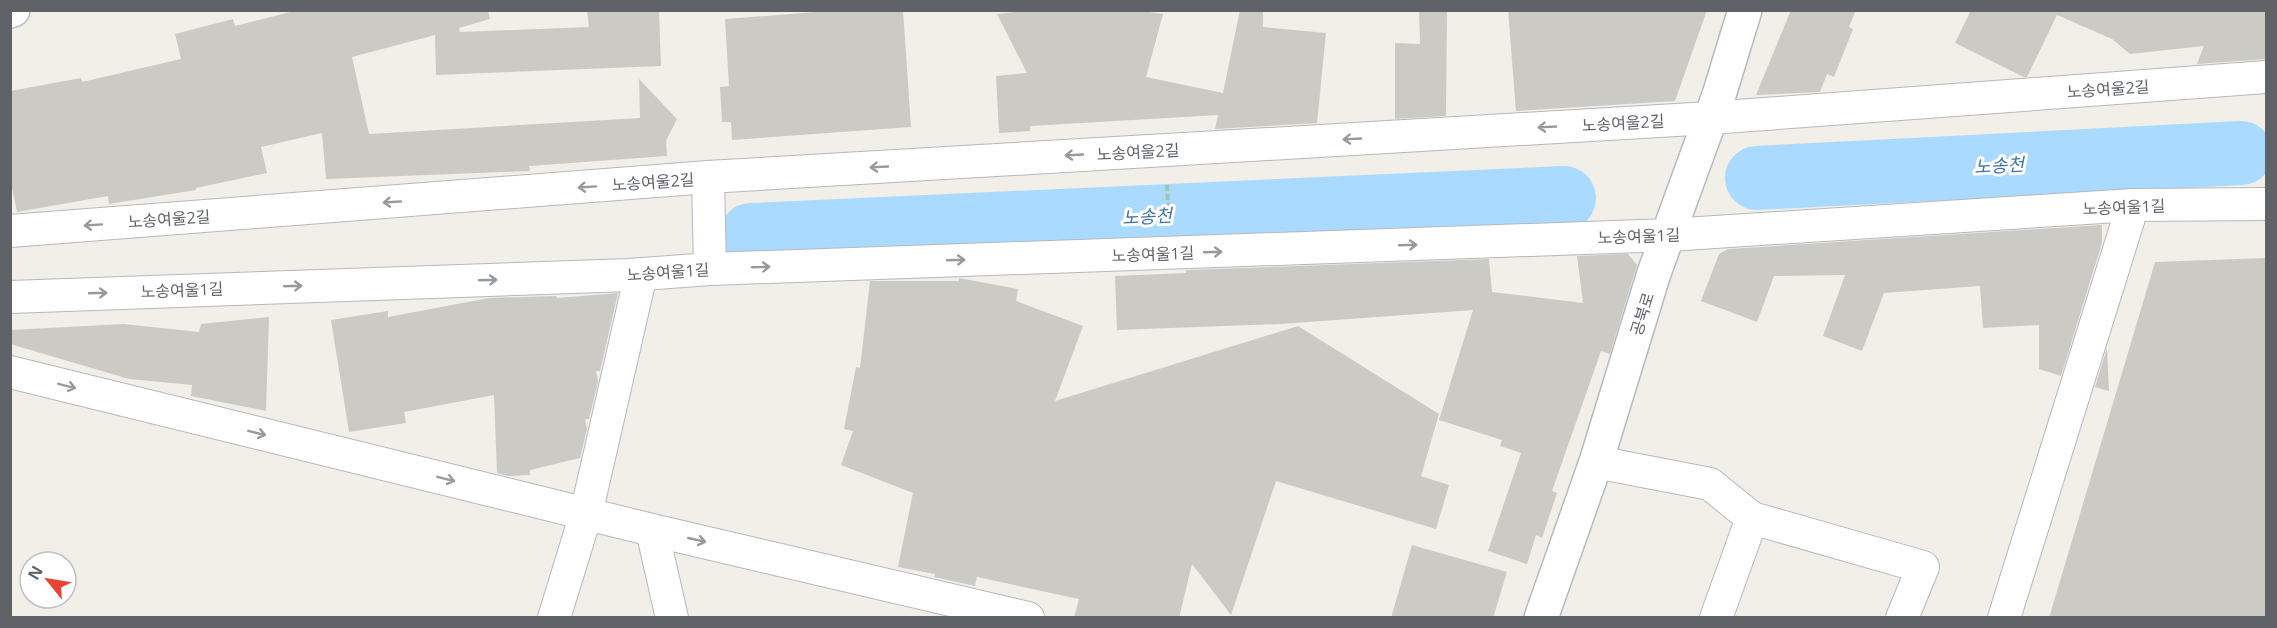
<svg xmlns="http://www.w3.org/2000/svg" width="2277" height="628" font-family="'Open Sans','Noto Sans KR',sans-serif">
<rect width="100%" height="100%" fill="#f1efe8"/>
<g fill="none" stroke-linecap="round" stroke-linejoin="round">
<!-- stream -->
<path stroke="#aadaff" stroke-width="10" d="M730 235H751"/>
<!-- river -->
<g stroke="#aadaff" stroke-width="64">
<path d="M1757 178 2241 153"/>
<path d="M751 235 1564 198"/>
</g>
</g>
<!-- building -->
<g fill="#cccac5">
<path d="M298 10H488L490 19 459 28 460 32 589 27 587 10H659L661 66 436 75 435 35 352 57 369 134 640 118 639 79 677 119 666 141 667 156 529 166 530 171 326 179 322 133 261 147 267 173 196 188V190L109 204 108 196 17 212 10 178V91L81 78 82 82 181 59 175 34 233 19 235 26Z"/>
<path d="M841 10H903L911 127 732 140 731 122H722L720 87 729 86 725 19Z"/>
<path d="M1034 10H1134L1163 14 1146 77 1223 93 1240 10H1263V27L1326 33 1317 123 1215 129 1218 115 1030 126V131L999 133 996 76 1027 73 997 14Z"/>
<path d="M1419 10H1447L1446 116 1395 119V43L1420 44Z"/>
<path d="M1508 10H1707L1675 101 1516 111Z"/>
<path d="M1791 10H1856L1849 27 1853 29 1834 77 1827 74 1820 92 1756 95Z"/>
<path d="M1971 10H2266V59L2197 64 2204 46 2130 54 2112 39 2057 15 2027 77H2024L1955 43Z"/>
<path d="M2102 225V243L2061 376 2039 369V325L1983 328 1980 286 1884 293 1862 351 1823 336 1845 275 1774 276 1757 322 1701 301 1719 254 1728 249Z"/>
<path d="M1628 254 1637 265 1610 354 1601 351 1552 491 1557 493 1542 538 1536 535 1527 564 1488 551 1521 453 1500 446 1502 440 1439 420 1473 310 1281 324 1117 330 1115 276 1186 273V270L1489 259 1492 292 1583 303 1577 256Z"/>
<path d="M2266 258V618H2049L2155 262Z"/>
<path d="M959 278 1018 289 1016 301 1083 326 1055 401 1298 326 1439 414 1421 476 1449 485 1436 529 1276 481 1231 615 1192 564 1179 618H1074L1079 599 977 577 975 586 934 577 935 574 898 567 913 493 841 465 853 431 844 429 856 367 860 368 870 281H959Z"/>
<path d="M618 293 600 371H596L598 382 589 419H585L587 429 580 458 530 470V475L508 476 497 473 494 395 404 412 406 423 349 432 331 320 388 311V317L489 298 556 296 557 298Z"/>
<path d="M269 317 266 411 191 396 192 385 129 379 10 344V330L124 324 199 332 201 324Z"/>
<path d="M2107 348 2109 391 2095 387Z"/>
<path d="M1412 545 1507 572 1493 618H1391Z"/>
</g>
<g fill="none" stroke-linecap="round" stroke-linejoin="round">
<!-- street casing -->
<g stroke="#b5b8bc" stroke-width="34">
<g id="street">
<path d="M708 177 710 269"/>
<path d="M10 231 708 177 1710 118 2266 77"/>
<path d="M10 297 629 275 710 269 1669 235 2133 205 2266 204"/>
<path d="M10 372 652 530 1028 618"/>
<path d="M1596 462 1710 484 1752 518 1716 618"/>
<path d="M1752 518 1923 567 1902 618"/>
<path d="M652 530 672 618"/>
<path d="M554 618 586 514 641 274"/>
<path d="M2004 618 2133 205"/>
</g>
</g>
<!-- secondary casing -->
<g stroke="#b6babf" stroke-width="36">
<g id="secondary">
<path d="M10 11 13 10"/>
<path d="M1541 618 1596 462 1654 273 1719 95 1745 10"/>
</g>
</g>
<!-- path -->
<path stroke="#9cc7a9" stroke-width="4" stroke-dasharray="6 3" stroke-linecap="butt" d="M1167 185 1169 219"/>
<!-- street -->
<use href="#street" stroke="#fff" stroke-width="32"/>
<!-- secondary -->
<use href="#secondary" stroke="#fff" stroke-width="33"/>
</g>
<!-- one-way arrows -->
<defs><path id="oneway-shaft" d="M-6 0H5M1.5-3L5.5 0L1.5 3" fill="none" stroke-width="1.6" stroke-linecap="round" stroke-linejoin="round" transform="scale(1.5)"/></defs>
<g stroke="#979a9d">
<use href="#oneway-shaft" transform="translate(1547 127) rotate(177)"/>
<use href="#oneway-shaft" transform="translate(1352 139) rotate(177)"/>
<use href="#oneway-shaft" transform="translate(1074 155) rotate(177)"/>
<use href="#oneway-shaft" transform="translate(879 167) rotate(177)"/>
<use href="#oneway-shaft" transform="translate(587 187) rotate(176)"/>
<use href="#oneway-shaft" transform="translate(392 202) rotate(176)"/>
<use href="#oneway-shaft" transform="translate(93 225) rotate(176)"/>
<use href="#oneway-shaft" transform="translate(1408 245) rotate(-2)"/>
<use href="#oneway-shaft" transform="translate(1213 252) rotate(-2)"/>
<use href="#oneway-shaft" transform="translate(956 260) rotate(-2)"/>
<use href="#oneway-shaft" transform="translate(761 267) rotate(-2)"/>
<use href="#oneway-shaft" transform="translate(488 280) rotate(-2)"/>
<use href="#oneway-shaft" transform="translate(293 286) rotate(-2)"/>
<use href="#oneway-shaft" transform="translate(98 293) rotate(-2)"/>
<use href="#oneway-shaft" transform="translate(67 386) rotate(14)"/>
<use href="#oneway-shaft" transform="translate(257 433) rotate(14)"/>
<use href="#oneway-shaft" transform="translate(446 479) rotate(14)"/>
<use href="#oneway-shaft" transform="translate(697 540) rotate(13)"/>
</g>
<g text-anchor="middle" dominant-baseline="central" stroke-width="6" stroke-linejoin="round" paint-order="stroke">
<!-- street labels -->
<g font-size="16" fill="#5f6368" stroke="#fff">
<text transform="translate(2108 89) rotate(-4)">노송여울2길</text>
<text transform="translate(1623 123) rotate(-3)">노송여울2길</text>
<text transform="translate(1138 152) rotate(-3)">노송여울2길</text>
<text transform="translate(653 182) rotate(-4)">노송여울2길</text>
<text transform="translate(2124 207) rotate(-2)">노송여울1길</text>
<text transform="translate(169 219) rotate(-4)">노송여울2길</text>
<text transform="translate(1639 236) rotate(-2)">노송여울1길</text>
<text transform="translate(1153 254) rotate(-2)">노송여울1길</text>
<text transform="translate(668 272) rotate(-4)">노송여울1길</text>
<text transform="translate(182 290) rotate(-2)">노송여울1길</text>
<text transform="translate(1642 314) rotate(-73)">공북로</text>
</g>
<!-- water labels -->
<g font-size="18" font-style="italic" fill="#4174aa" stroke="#fff">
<text transform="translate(1999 165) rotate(-3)">노송천</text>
<text transform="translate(1147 216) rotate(-3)">노송천</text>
</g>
</g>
<!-- border -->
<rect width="2277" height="628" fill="none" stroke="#5f6368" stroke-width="24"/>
<!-- north arrow -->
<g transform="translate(48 580) rotate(300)"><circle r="28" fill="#ffffff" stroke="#bfc1c3" stroke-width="1.5"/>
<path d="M0-4.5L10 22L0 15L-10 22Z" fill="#ea4335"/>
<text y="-9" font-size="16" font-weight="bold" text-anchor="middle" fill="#5f6368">N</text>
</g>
</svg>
